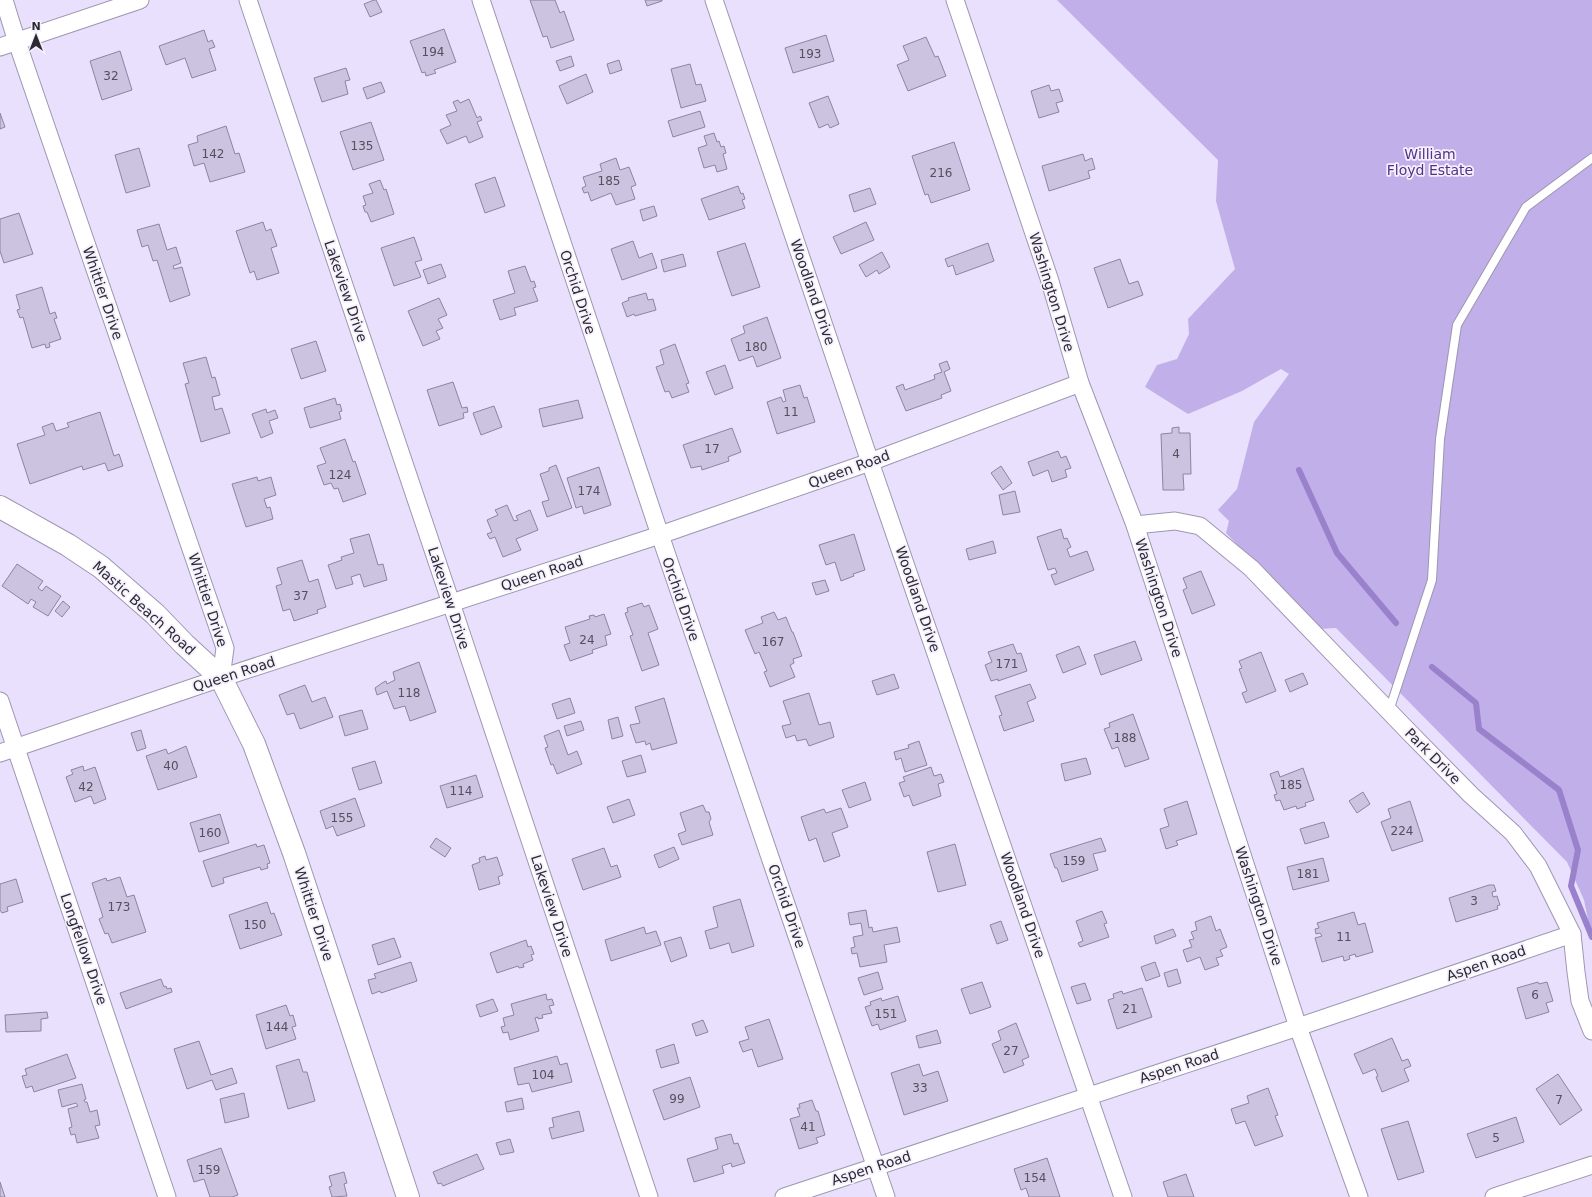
<svg xmlns="http://www.w3.org/2000/svg" width="1592" height="1197" font-family="'DejaVu Sans',sans-serif">
<rect width="100%" height="100%" fill="#e8e0fd"/>
<!-- green -->
<path fill="#c1afe9" d="M1057 0H1592V939L1584 900 1567 862 1336 628 1318 629 1226 533 1229 521 1218 510 1237 489 1254 422 1289 374 1281 369 1242 391 1188 414 1145 387 1157 365 1177 359 1189 334 1188 319 1235 269 1216 201 1218 160Z"/>
<g fill="none" stroke-linecap="round" stroke-linejoin="round">
<!-- stream -->
<g stroke="#9a81cb" stroke-width="6">
<path d="M1299 470 1337 553 1396 623"/>
<path d="M1432 667 1476 703 1479 729 1559 790 1578 850 1571 886 1592 937"/>
</g>
</g>
<!-- building -->
<g fill="#cbc3df" stroke="#8d85a0">
<path d="M374 0H376L382 12 370 17 364 4Z"/>
<path d="M530 0H555L560 13 564 11 574 40 551 48 547 36 543 37Z"/>
<path d="M645 0H662V1L647 6Z"/>
<path d="M444 29 456 62 434 70 436 73 426 76 425 72 422 73 410 41Z"/>
<path d="M204 30 208 42 212 40 215 47 209 49 216 70 192 78 185 58 166 65 159 46Z"/>
<path d="M826 35 834 61 793 73 785 48Z"/>
<path d="M926 37 935 57 938 56 946 76 908 91 897 65 909 60 903 46Z"/>
<path d="M120 51 132 90 102 100 90 61Z"/>
<path d="M571 56 574 66 560 71 556 61Z"/>
<path d="M619 60 622 70 610 74 607 64Z"/>
<path d="M690 64 696 85 701 84 706 101 681 108 671 69Z"/>
<path d="M346 68 350 80 345 81 348 94 322 102 314 78Z"/>
<path d="M586 74 593 92 567 104 559 86Z"/>
<path d="M381 82 385 92 367 99 363 88Z"/>
<path d="M1049 85 1051 91 1059 89 1063 101 1056 103 1059 112 1039 118 1031 91Z"/>
<path d="M828 96 839 124 830 128 828 124 819 128 809 103Z"/>
<path d="M469 99 477 118 480 116 482 120 477 122 483 137 469 143 466 136 447 144 440 130 451 125 446 115 457 111 453 102 458 100 460 103Z"/>
<path d="M700 111 705 127 673 137 668 121Z"/>
<path d="M0 113 5 127 0 129Z"/>
<path d="M371 122 384 160 353 170 340 132Z"/>
<path d="M226 126 235 154 239 153 245 172 210 182 204 163 194 166 188 145 198 142 197 136Z"/>
<path d="M714 133 717 142 719 141 721 147 724 146 726 153 723 154 727 169 717 172 715 165 704 168 698 148 707 145 704 136Z"/>
<path d="M954 142 970 190 931 203 928 194 925 195 912 156Z"/>
<path d="M139 148 150 186 126 193 115 155Z"/>
<path d="M1083 154 1085 161 1092 158 1095 169 1088 171 1090 178 1049 191 1042 166Z"/>
<path d="M616 158 620 170 629 167 636 185 631 187 635 199 616 205 611 193 591 201 588 192 584 193 582 188 586 186 583 177 602 171 600 164Z"/>
<path d="M495 177 505 206 485 213 475 184Z"/>
<path d="M380 180 384 190 386 189 394 214 371 222 367 212H365L363 206 366 205 363 196 373 193 369 184Z"/>
<path d="M738 186 741 194 743 193 745 199 742 200 745 208 709 220 701 199Z"/>
<path d="M870 188 876 204 854 212 849 195Z"/>
<path d="M654 206 657 216 643 221 640 210Z"/>
<path d="M19 213 33 254 4 263 0 251V219Z"/>
<path d="M263 222 266 231 271 229 277 246 271 248 279 273 257 280 254 271 250 273 236 231Z"/>
<path d="M866 222 874 240 841 254 833 237Z"/>
<path d="M159 224 167 250 176 247 181 263 173 266 174 269 182 267 190 295 170 302 157 260 153 261 148 245 142 247 137 230Z"/>
<path d="M414 237 422 260 415 262 421 277 394 286 381 248Z"/>
<path d="M633 241 639 258 652 253 657 268 622 280 611 249Z"/>
<path d="M745 243 760 287 732 296 717 252Z"/>
<path d="M988 243 994 261 956 275 953 265 948 267 945 259Z"/>
<path d="M882 252 890 267 879 274 877 270 866 277 859 265Z"/>
<path d="M683 254 686 266 664 272 661 260Z"/>
<path d="M1120 259 1129 284 1138 281 1143 295 1108 308 1094 268Z"/>
<path d="M441 264 446 277 428 284 423 270Z"/>
<path d="M525 266 531 282 534 281 536 287 533 288 538 301 514 308 516 315 500 320 493 300 515 293 508 271Z"/>
<path d="M42 287 50 314 55 312 57 318 54 319 61 339 49 343 50 347 46 348 45 344 32 348 23 317 20 318 17 310 20 309 16 295Z"/>
<path d="M646 293 648 300 653 299 656 310 635 316 634 314 627 317 622 303 629 300 628 298Z"/>
<path d="M439 298 447 315 438 319 443 328 436 331 440 339 423 346 408 311Z"/>
<path d="M767 317 781 358 757 367 753 356 739 361 731 339 745 333 743 326Z"/>
<path d="M316 341 326 371 301 379 291 349Z"/>
<path d="M675 344 689 383 686 384 689 392 672 398 669 391 665 392 656 367 664 364 660 350Z"/>
<path d="M206 357 212 378 215 377 220 395 212 397 215 410 222 408 230 433 201 442 185 384 189 383 183 363Z"/>
<path d="M947 361 950 369 944 372 951 391 941 395 942 398 906 411 896 387 903 384 905 390 935 379 934 375 942 372 939 364Z"/>
<path d="M725 365 733 388 715 395 706 372Z"/>
<path d="M453 382 462 408 467 407 468 412 463 413 464 418 439 426 427 390Z"/>
<path d="M800 385 804 398 807 397 815 422 777 434 767 402 781 397 783 402 786 401 783 390Z"/>
<path d="M335 398 337 405 340 404 342 411 339 412 341 419 310 428 304 408Z"/>
<path d="M578 400 583 418 543 427 539 409Z"/>
<path d="M494 406 502 427 481 435 473 413Z"/>
<path d="M266 409 267 413 275 410 278 418 269 421 273 433 261 438 252 414Z"/>
<path d="M100 412 114 456 119 454 123 466 108 471 105 463 83 470 82 466 30 484 17 444 45 435 42 427 53 423 56 431 69 427 67 423Z"/>
<path d="M1179 427V433H1190L1191 474H1183L1184 490H1163L1161 434 1172 433V428Z"/>
<path d="M732 428 741 452 728 457 729 461 702 470 701 466 691 468 683 445Z"/>
<path d="M345 439 353 462 355 461 366 494 343 502 338 488 334 489 331 483 324 485 317 466 326 463 320 448Z"/>
<path d="M1058 451 1061 458 1066 456 1071 468 1065 470 1067 477 1052 482 1048 470 1033 476 1028 462Z"/>
<path d="M556 465 572 508 547 517 542 502 549 500 540 474 549 471V468Z"/>
<path d="M1001 466 1012 483 1003 490 991 473Z"/>
<path d="M599 467 611 505 584 514 582 506 576 508 567 478Z"/>
<path d="M257 477 258 481 271 477 276 495 264 499 267 508 270 507 273 519 246 527 232 484Z"/>
<path d="M1015 491 1020 512 1003 515 999 495Z"/>
<path d="M507 505 514 521 518 520 516 516 530 510 538 530 516 539 521 550 503 557 495 537 490 539 487 534 492 532 487 520 498 515 495 510Z"/>
<path d="M1061 529 1064 539 1067 538 1071 547 1067 549 1070 557 1087 551 1094 570 1055 585 1051 575 1057 573 1055 568 1048 570 1037 537Z"/>
<path d="M369 534 378 565 383 564 387 580 364 587 360 574 351 577 353 584 336 589 328 565 342 560 341 557 354 553 350 539Z"/>
<path d="M854 534 865 570 853 574 854 576 841 581 835 562 826 565 819 545Z"/>
<path d="M993 541 996 553 969 560 966 549Z"/>
<path d="M302 560 309 582 318 579 326 607 317 610 318 613 294 621 290 609 283 611 276 586 282 584 277 568Z"/>
<path d="M17 564 43 581 38 588 42 591 46 586 61 596 48 616 33 607 36 602 31 599 28 604 2 586Z"/>
<path d="M1201 571 1215 605 1192 614 1183 590 1187 588 1183 578Z"/>
<path d="M825 580 829 591 816 595 812 583Z"/>
<path d="M63 601 70 607 62 617 55 611Z"/>
<path d="M642 603 644 607 649 605 658 629 648 633 659 665 642 671 630 636 633 635 625 613 628 612 627 608Z"/>
<path d="M774 612 778 620 786 617 792 632H793L802 656 793 659 794 663 790 665 795 677 770 687 764 672 767 671 759 652 755 654 745 630 763 623 761 617Z"/>
<path d="M604 614 611 634 605 636 607 645 592 650 593 653 570 661 564 645 570 643 565 627 590 619 589 616 594 615 595 617Z"/>
<path d="M1135 641 1142 660 1101 675 1094 655Z"/>
<path d="M1013 644 1017 654 1021 653 1027 671 998 681V679L991 681 985 665 992 662 988 652Z"/>
<path d="M1079 646 1086 664 1063 673 1056 655Z"/>
<path d="M1261 652 1276 691 1246 703 1242 693 1247 691 1239 669 1242 668 1239 661Z"/>
<path d="M419 662 436 712 410 721 405 706 394 709 387 691 377 695 375 688 382 683 386 681 387 684 395 680 393 672Z"/>
<path d="M1303 673 1308 684 1290 692 1285 680Z"/>
<path d="M894 674 899 688 877 695 872 681Z"/>
<path d="M1030 684 1036 698 1027 702 1034 721 1004 731 999 716 1002 715 995 696Z"/>
<path d="M305 685 312 702 325 697 333 717 300 729 294 713 287 715 279 695Z"/>
<path d="M809 693 819 725 830 722 834 737 809 746 806 739 797 741 795 735 786 738 782 726 791 724 783 701Z"/>
<path d="M570 698 575 713 557 719 552 704Z"/>
<path d="M664 698 677 743 652 750 650 743 646 745 645 741 636 743 630 725 640 723 635 707Z"/>
<path d="M362 710 368 729 345 736 339 716Z"/>
<path d="M1133 714 1149 759 1125 767 1118 747 1112 749 1104 729 1110 727 1109 723Z"/>
<path d="M618 717 623 736 612 739 608 720Z"/>
<path d="M581 721 584 730 567 736 564 726Z"/>
<path d="M141 730 146 748 137 751 131 733Z"/>
<path d="M559 730 568 755 577 751 582 764 557 774 553 764 551 765 545 748 548 747 544 736Z"/>
<path d="M919 741 927 765 905 772 901 758 896 760 894 752 909 748 908 745Z"/>
<path d="M186 746 197 777 158 790 146 756 166 749 168 754Z"/>
<path d="M641 755 646 772 627 777 622 761Z"/>
<path d="M1086 758 1091 774 1065 781 1061 764Z"/>
<path d="M375 761 382 783 359 790 352 768Z"/>
<path d="M83 766 84 771 95 767 106 799 94 804 91 796 75 802 66 777 73 774 71 770Z"/>
<path d="M931 767 934 776 941 774 944 782 938 784 941 796 913 806 909 795 904 797 899 783 905 781 903 777Z"/>
<path d="M1303 768 1314 800 1305 803 1306 806 1297 809 1296 806 1284 810 1280 800 1276 801 1274 795 1277 794 1270 774 1278 771 1280 777Z"/>
<path d="M476 775 483 797 447 808 440 786Z"/>
<path d="M865 782 871 800 849 808 842 790Z"/>
<path d="M1363 792 1370 804 1357 813 1349 801Z"/>
<path d="M355 798 365 826 337 836 333 826 326 829 320 811Z"/>
<path d="M629 799 635 815 613 823 607 807Z"/>
<path d="M1187 801 1197 834 1176 841 1178 845 1166 849 1160 829 1169 826 1164 809Z"/>
<path d="M1410 801 1423 841 1392 851 1381 822 1391 818 1388 809Z"/>
<path d="M703 805 706 812H709L711 819 709 822 713 835 682 845 678 834 686 831 680 813Z"/>
<path d="M841 808 848 827 832 833 840 856 824 862 816 838 809 841 801 817 824 809 826 813Z"/>
<path d="M220 814 229 843 199 852 190 823Z"/>
<path d="M1324 822 1329 837 1305 844 1300 829Z"/>
<path d="M436 838 451 848 445 857 430 847Z"/>
<path d="M1101 838 1106 851 1093 854 1098 870 1062 882 1057 868H1055L1050 854Z"/>
<path d="M256 844 257 847 264 845 270 863 267 864 268 868 261 870 260 867 223 878 224 883 212 887 203 861Z"/>
<path d="M955 844 966 885 938 892 927 852Z"/>
<path d="M674 847 679 859 659 868 654 855Z"/>
<path d="M604 848 611 867 617 865 621 877 583 890 572 859Z"/>
<path d="M485 856 486 860 497 857 503 875 498 877 500 884 479 890 472 865 480 862 479 858Z"/>
<path d="M1323 858 1329 881 1293 890 1287 867Z"/>
<path d="M120 877 127 897 134 895 146 932 112 943 108 933 105 934 99 919 103 917 92 883 106 878 107 881Z"/>
<path d="M16 879 23 902 7 907 8 911 2 913 0 910V884Z"/>
<path d="M1489 885H1494L1496 891 1492 892 1493 897 1497 896 1500 905 1497 906 1498 909 1456 922 1449 898Z"/>
<path d="M740 899 754 946 732 953 729 943 710 949 705 931 718 927 713 907Z"/>
<path d="M267 902 271 914 274 913 282 935 240 949 229 915Z"/>
<path d="M866 910 869 928 872 927 873 932 897 927 900 942 884 945 887 962 860 967 857 953 852 954 851 948 855 947 853 937 863 935 861 923 850 925 848 913Z"/>
<path d="M1102 911 1107 923 1104 924 1109 937 1080 947 1078 943 1083 941 1076 921Z"/>
<path d="M1354 912 1358 925 1365 923 1373 952 1356 957 1355 954 1349 956 1350 959 1344 961 1343 956 1322 962 1315 938 1322 936 1320 933 1316 934 1315 929 1319 928 1317 923Z"/>
<path d="M1211 916 1216 931 1220 929 1227 947 1220 950 1223 956 1216 958 1219 965 1205 970 1200 957 1187 962 1183 950 1192 947 1189 940 1194 939 1191 932 1197 930 1195 922Z"/>
<path d="M1001 921 1008 940 997 944 990 925Z"/>
<path d="M644 927 646 934 656 931 661 945 611 961 605 940Z"/>
<path d="M1173 929 1176 936 1156 944 1154 936Z"/>
<path d="M681 937 687 956 671 962 664 942Z"/>
<path d="M394 938 401 957 378 965 372 945Z"/>
<path d="M526 940 528 947 531 946 534 954 531 955 533 960 523 964 524 967 519 968 518 966 497 973 490 953Z"/>
<path d="M411 962 417 981 381 993 380 991 372 994 368 980 376 978 374 974Z"/>
<path d="M1155 962 1160 976 1146 981 1141 967Z"/>
<path d="M1177 969 1181 983 1168 987 1164 973Z"/>
<path d="M878 972 883 989 864 995 858 978Z"/>
<path d="M161 979 164 987 166 986 167 989 171 988 172 992 126 1009 120 993Z"/>
<path d="M982 982 991 1007 970 1014 961 989Z"/>
<path d="M1538 982 1539 984 1547 982 1553 1001 1546 1003 1549 1012 1526 1019 1517 988Z"/>
<path d="M1085 983 1091 1000 1077 1004 1071 987Z"/>
<path d="M1142 988 1152 1017 1117 1029 1108 1000 1114 998 1113 994 1122 991 1123 994Z"/>
<path d="M546 994 547 1000 552 999 554 1005 549 1006 552 1013 542 1015 543 1018 538 1019V1017L535 1018 539 1031 510 1040 508 1032 503 1033 501 1027 505 1026 503 1018 514 1015 511 1004Z"/>
<path d="M898 996 906 1021 880 1030 878 1024 872 1026 865 1007 871 1005 870 1002 881 998 882 1001Z"/>
<path d="M493 999 498 1011 480 1017 476 1005Z"/>
<path d="M286 1005 290 1016 293 1015 296 1026 292 1027 296 1039 266 1049 256 1015Z"/>
<path d="M47 1012 48 1018 41 1019V1031L6 1032 5 1015Z"/>
<path d="M769 1019 783 1059 758 1067 752 1049 743 1052 739 1042 749 1039 745 1027Z"/>
<path d="M703 1020 708 1032 696 1036 692 1024Z"/>
<path d="M1016 1023 1029 1057 1022 1060 1024 1065 1004 1073 992 1044 1001 1040 998 1031Z"/>
<path d="M937 1030 941 1043 919 1048 916 1036Z"/>
<path d="M1392 1038 1402 1061 1408 1059 1411 1066 1404 1069 1409 1081 1382 1092 1376 1077 1378 1076 1375 1069 1363 1074 1354 1054Z"/>
<path d="M199 1041 211 1075 232 1068 237 1083 216 1090 212 1080 187 1089 174 1049Z"/>
<path d="M674 1044 679 1063 661 1068 656 1050Z"/>
<path d="M67 1054 76 1078 34 1092 32 1086 26 1088 22 1076 27 1075 25 1069Z"/>
<path d="M557 1056 560 1065 567 1063 572 1082 532 1092 529 1083 518 1085 514 1068Z"/>
<path d="M299 1059 303 1072H307L315 1101 288 1109 276 1066Z"/>
<path d="M919 1064 923 1076 938 1071 948 1101 904 1115 891 1073Z"/>
<path d="M1558 1074 1582 1110 1560 1125 1536 1089Z"/>
<path d="M690 1077 700 1107 664 1120 653 1090Z"/>
<path d="M82 1084 86 1099 84 1100 85 1102H87L90 1112 97 1110 100 1125 95 1126 99 1138 77 1143 75 1134 71 1135 69 1128 72 1127 68 1109 78 1106 76 1103 62 1107 58 1090Z"/>
<path d="M1268 1088 1278 1115 1275 1116 1283 1136 1255 1146 1245 1121 1236 1124 1231 1109 1249 1103 1247 1096Z"/>
<path d="M244 1093 249 1117 225 1123 220 1099Z"/>
<path d="M522 1098 524 1109 507 1112 505 1102Z"/>
<path d="M812 1100 816 1111H818L825 1135 816 1138 818 1143 799 1149 790 1119 800 1116 797 1108H800L799 1104Z"/>
<path d="M579 1111 584 1131 552 1139 549 1128 554 1127 552 1118Z"/>
<path d="M1516 1117 1524 1142 1476 1158 1467 1134Z"/>
<path d="M1408 1121 1424 1172 1398 1180 1381 1129Z"/>
<path d="M731 1134 734 1144 738 1143 745 1163 732 1167 731 1163 722 1166 724 1173 694 1182 687 1159 718 1149 715 1138Z"/>
<path d="M510 1139 514 1152 500 1155 496 1143Z"/>
<path d="M221 1148 238 1195 232 1197H210L204 1179 194 1182 187 1160Z"/>
<path d="M477 1154 484 1169 443 1186 441 1183 438 1184 433 1172Z"/>
<path d="M1047 1158 1060 1197H1029L1026 1188 1021 1190 1014 1169Z"/>
<path d="M344 1172 347 1183 344 1184 347 1196 332 1197 329 1187 332 1186 329 1176Z"/>
<path d="M1186 1174 1194 1197H1168L1163 1182Z"/>
<path d="M0 1182 5 1197H0Z"/>
</g>
<g fill="none" stroke-linecap="round" stroke-linejoin="round">
<!-- lane casing -->
<g stroke="#9e96b1" stroke-width="10">
<path id="lane" d="M1389 711 1432 580 1440 439 1457 325 1526 207 1592 158"/>
</g>
<!-- street casing -->
<g stroke="#9e96b1" stroke-width="19">
<g id="street">
<path d="M4 0 17 42 225 648 221 678"/>
<path d="M248 0 451 603 649 1197"/>
<path d="M481 0 660 535 886 1197"/>
<path d="M714 0 870 462 1123 1197"/>
<path d="M955 0 1049 278 1080 383 1135 525 1298 1027 1359 1197"/>
<path d="M0 47 140 0"/>
<path d="M1135 525 1175 521 1200 526 1251 568 1408 731 1471 795 1513 833 1538 866 1572 934 1576 972 1580 1001 1592 1031"/>
<path d="M0 701 167 1197"/>
<path d="M0 753 221 678 660 535 870 462 1080 383"/>
<path d="M784 1197 1298 1027 1572 934"/>
<path d="M1494 1197 1592 1165"/>
</g>
</g>
<!-- secondary casing -->
<g stroke="#9e96b1" stroke-width="24">
<path id="secondary" d="M0 507 68 545 101 567 155 614 184 644 221 678 254 744 294 853 408 1197"/>
</g>
<!-- lane -->
<use href="#lane" stroke="#fff" stroke-width="8"/>
<!-- street -->
<use href="#street" stroke="#fff" stroke-width="17"/>
<!-- secondary -->
<use href="#secondary" stroke="#fff" stroke-width="22"/>
</g>
<g text-anchor="middle" dominant-baseline="central" stroke-width="3.5" stroke-linejoin="round" paint-order="stroke">
<!-- number labels -->
<g font-size="12" fill="#54505f">
<text x="433" y="52">194</text>
<text x="810" y="54">193</text>
<text x="111" y="76">32</text>
<text x="362" y="146">135</text>
<text x="213" y="154">142</text>
<text x="941" y="173">216</text>
<text x="609" y="181">185</text>
<text x="756" y="347">180</text>
<text x="791" y="412">11</text>
<text x="712" y="449">17</text>
<text x="1176" y="454">4</text>
<text x="340" y="475">124</text>
<text x="589" y="491">174</text>
<text x="301" y="596">37</text>
<text x="587" y="640">24</text>
<text x="773" y="642">167</text>
<text x="1007" y="664">171</text>
<text x="409" y="693">118</text>
<text x="1125" y="738">188</text>
<text x="171" y="766">40</text>
<text x="1291" y="785">185</text>
<text x="86" y="787">42</text>
<text x="461" y="791">114</text>
<text x="342" y="818">155</text>
<text x="1402" y="831">224</text>
<text x="210" y="833">160</text>
<text x="1074" y="861">159</text>
<text x="1308" y="874">181</text>
<text x="1474" y="901">3</text>
<text x="119" y="907">173</text>
<text x="255" y="925">150</text>
<text x="1344" y="937">11</text>
<text x="1535" y="995">6</text>
<text x="1130" y="1009">21</text>
<text x="886" y="1014">151</text>
<text x="277" y="1027">144</text>
<text x="1011" y="1051">27</text>
<text x="543" y="1075">104</text>
<text x="920" y="1088">33</text>
<text x="677" y="1099">99</text>
<text x="1559" y="1100">7</text>
<text x="808" y="1127">41</text>
<text x="1496" y="1138">5</text>
<text x="209" y="1170">159</text>
<text x="1035" y="1178">154</text>
</g>
<!-- park labels -->
<g font-size="14" fill="#543088" stroke="#f4f0fc">
<text x="1430" y="154">William<tspan x="1430" dy="16">Floyd Estate</tspan></text>
</g>
<!-- street labels -->
<g font-size="14" fill="#2c2934" stroke="#f4f0fc">
<text transform="translate(346 291) rotate(71)">Lakeview Drive</text>
<text transform="translate(578 292) rotate(72)">Orchid Drive</text>
<text transform="translate(813 292) rotate(71)">Woodland Drive</text>
<text transform="translate(1052 292) rotate(73)">Washington Drive</text>
<text transform="translate(103 293) rotate(71)">Whittier Drive</text>
<text transform="translate(849 469) rotate(-20)">Queen Road</text>
<text transform="translate(542 573) rotate(-18)">Queen Road</text>
<text transform="translate(449 598) rotate(72)">Lakeview Drive</text>
<text transform="translate(1159 598) rotate(72)">Washington Drive</text>
<text transform="translate(681 599) rotate(71)">Orchid Drive</text>
<text transform="translate(918 599) rotate(71)">Woodland Drive</text>
<text transform="translate(208 600) rotate(72)">Whittier Drive</text>
<text transform="translate(144 608) rotate(42)">Mastic Beach Road</text>
<text transform="translate(234 674) rotate(-18)">Queen Road</text>
<text transform="translate(1433 756) rotate(45)">Park Drive</text>
<text transform="translate(1023 905) rotate(71)">Woodland Drive</text>
<text transform="translate(552 906) rotate(72)">Lakeview Drive</text>
<text transform="translate(787 906) rotate(71)">Orchid Drive</text>
<text transform="translate(1259 906) rotate(72)">Washington Drive</text>
<text transform="translate(314 914) rotate(72)">Whittier Drive</text>
<text transform="translate(84 949) rotate(71)">Longfellow Drive</text>
<text transform="translate(1486 963) rotate(-19)">Aspen Road</text>
<text transform="translate(1179 1066) rotate(-18)">Aspen Road</text>
<text transform="translate(871 1168) rotate(-18)">Aspen Road</text>
</g>
</g>
<!-- north arrow -->
<g transform="translate(36 36)" stroke="#f4f0fc" stroke-width="3" paint-order="stroke">
<path d="M0-3L7 15L0 10L-7 15Z" fill="#2c2934"/>
<text y="-6" font-size="11" font-weight="bold" text-anchor="middle" fill="#2c2934">N</text>
</g>
</svg>
